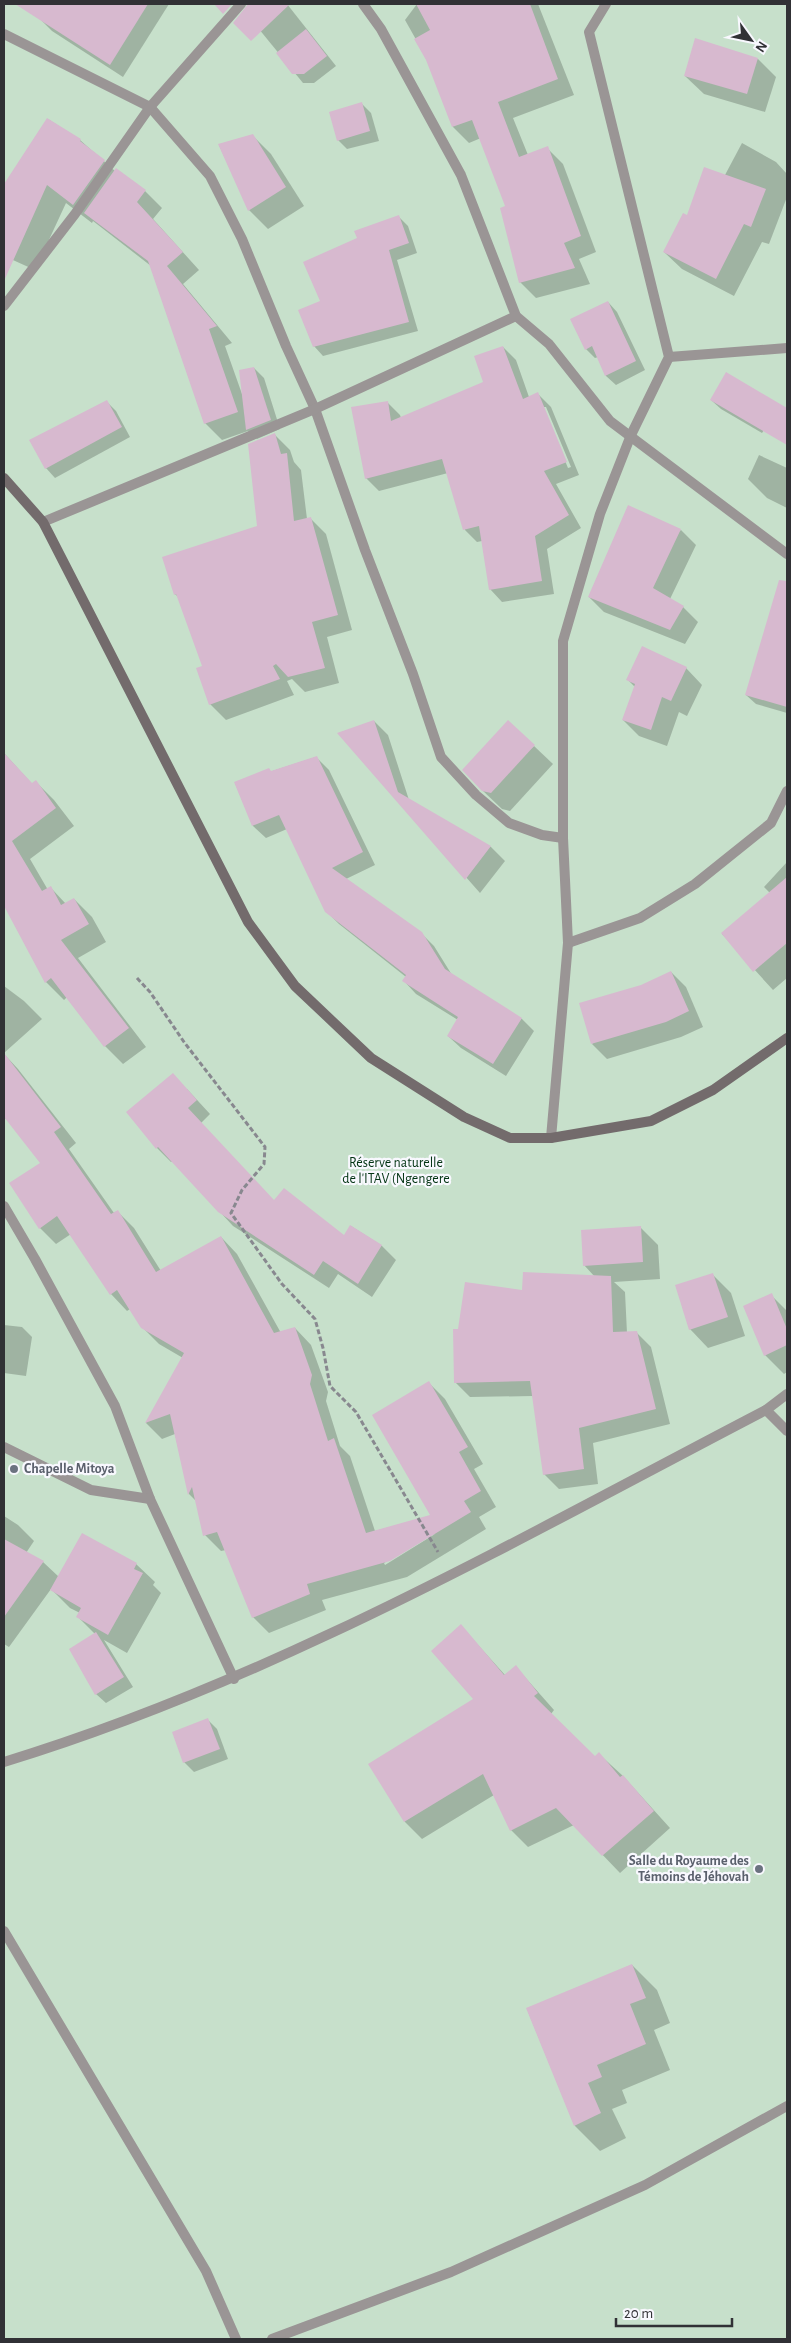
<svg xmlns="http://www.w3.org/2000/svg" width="791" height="2343" font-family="'Alegreya Sans',sans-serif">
<rect width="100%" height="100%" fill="#eaeaf4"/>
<!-- green -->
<rect fill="#c7e0cb" x="4" y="4" width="783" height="2335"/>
<!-- shadow -->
<g fill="#0003" fill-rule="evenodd">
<path d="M48 4H169L123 77 52 31 39 18Z"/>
<path d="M264 4H287L336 66 314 83H303L249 17Z"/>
<path d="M417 4H538L574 95 513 118 528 155 547 148 563 164 596 252 579 259 590 284 536 298 520 282 507 207 481 138 469 143 453 127 427 59 405 20Z"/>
<path d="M758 59 776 77 765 112 704 94 685 76Z"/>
<path d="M362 104 371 113 379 141 347 149 338 140Z"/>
<path d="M48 119 80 140 115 171 116 170 145 191 162 208 153 219 199 270 183 284 232 343 225 346 242 394 254 368 264 378 280 429 257 439 248 431 222 440 205 423 151 266 93 221 92 223 66 203 35 270 4 256V187Z"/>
<path d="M252 135 271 154 304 206 268 229 249 210 219 145Z"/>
<path d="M742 143 776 162 787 174V197L769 244 762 242 734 296 682 269 664 252 687 217 725 175Z"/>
<path d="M399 217 408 226 417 253 397 260 418 331 323 356 314 346 358 239Z"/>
<path d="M608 302 617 312 645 370 616 385 606 376 598 357 595 358 586 349Z"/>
<path d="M503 347 516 360 529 397 538 394 551 407 579 475 556 484 581 528 547 549 554 594 502 602 490 589 482 541 477 542 465 530 448 473 379 491 366 478 387 402 400 415 401 418 485 383ZM543 407H546L571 467 568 468Z"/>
<path d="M711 400 778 408 762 433 721 409Z"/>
<path d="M107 402 116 411 130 437 55 478 46 468Z"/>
<path d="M275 435 290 450 294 462 301 470 307 519 310 518 326 534 352 630 327 637 339 683 305 692 292 679 287 681 294 695 226 720 210 704 204 667 179 598 175 594 259 527Z"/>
<path d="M759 455 787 468V508L767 498 748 479Z"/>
<path d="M681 530 696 545 670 599 683 607 698 622 685 644 604 612 589 597Z"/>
<path d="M767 626 787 633V713L756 704 746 695Z"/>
<path d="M686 668 702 685 687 716 679 712 667 746 639 736 623 720 635 687 628 680Z"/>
<path d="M374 721 388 735 409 800 491 847 505 861 480 893 339 733Z"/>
<path d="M534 746 553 764 510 811 502 809 482 790Z"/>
<path d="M4 753 32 784 36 782 54 800 74 826 30 859 48 890 51 888 66 904 74 899 92 917 106 942 78 958 146 1047 123 1064 105 1046 67 997 64 1000 46 982 18 930 26 926 4 899Z"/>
<path d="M316 757 329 770 375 865 346 879 421 933 434 946 452 975 522 1019 534 1031 506 1076 461 1048 448 1036 458 1020 416 994 404 981 406 977 339 924 326 911 287 829 266 838 253 826 235 783Z"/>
<path d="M787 862V978L773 990 722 934 770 893 764 887Z"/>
<path d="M671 972 686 987 703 1027 681 1037 607 1059 592 1044 641 986Z"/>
<path d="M4 986 24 1001 42 1019 4 1053Z"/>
<path d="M4 1054 18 1069 76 1143 69 1149 114 1213 117 1211 134 1228 161 1271 221 1237 237 1254 281 1333 295 1328 311 1345 328 1392 326 1401 340 1446 350 1456 375 1531 432 1516 429 1383 445 1399 483 1464 474 1469 496 1507 479 1517 486 1529 407 1577 322 1600 326 1610 269 1633 253 1617 226 1550 221 1551 205 1535 197 1502 189 1494 175 1434 162 1439 146 1423 183 1358 159 1344 142 1327 130 1309 127 1311 111 1294 71 1234 56 1244 40 1228 42 1163 6 1118 4 1120ZM435 1534 385 1565 384 1563 429 1536Z"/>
<path d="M187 1089 210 1114 201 1123 274 1202 344 1237 351 1226 382 1246 396 1260 372 1297 338 1274 329 1288 233 1226 173 1161 171 1162 157 1148 127 1112Z"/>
<path d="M641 1228 658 1245 660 1279 614 1282 625 1292 627 1333 636 1332 651 1347 670 1424 593 1443 598 1484 559 1489 544 1474 533 1396 470 1397 455 1382 459 1330 523 1291 595 1277 584 1265Z"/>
<path d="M712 1274 731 1293 745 1336 708 1348 690 1329Z"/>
<path d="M771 1295 787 1311V1372L784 1374 765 1355Z"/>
<path d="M4 1325 22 1327 32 1337 26 1376 4 1373Z"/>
<path d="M4 1516 18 1525 34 1541 26 1553 43 1562 59 1577 136 1564 155 1582 153 1585 161 1593 127 1653 104 1640 133 1687 106 1703 96 1694 95 1634 78 1617 80 1613 70 1608 51 1589 9 1647 4 1644Z"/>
<path d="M461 1626 505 1675 516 1667 554 1710 551 1714 595 1758 599 1754 623 1776 670 1828 620 1873 574 1825 528 1847 511 1830 494 1795 422 1839 405 1822 370 1764 475 1700Z"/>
<path d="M208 1720 217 1729 228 1759 194 1772 184 1762Z"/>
<path d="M632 1965 657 1990 670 2023 654 2030 670 2070 622 2090 627 2103 612 2109 626 2138 600 2151 575 2126 527 2009Z"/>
</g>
<!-- building -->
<g fill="#d7b9cf">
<path d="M15 4H148L110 65Z"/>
<path d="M214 4H232L223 14Z"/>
<path d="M248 4H290L251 41 233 23Z"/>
<path d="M416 4H530L558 79 498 102 519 157 548 146 581 236 564 243 575 268 519 283 500 208 505 206 472 120 452 127 426 60 414 39 430 30Z"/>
<path d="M306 29 327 56 304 74H292L276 53Z"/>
<path d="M695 38 758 58 747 94 684 76Z"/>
<path d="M362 102 370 131 337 141 329 112Z"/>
<path d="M47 118 81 139 80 141 105 160 73 205 47 185 4 281V184Z"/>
<path d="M253 134 286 187 248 211 218 144Z"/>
<path d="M704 167 766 189 751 227 744 224 716 279 663 252 683 213 687 215Z"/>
<path d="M116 168 146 190 137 202 183 252 167 266 217 326 209 329 238 412 204 424 148 261 84 213Z"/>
<path d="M399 215 409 243 389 250 409 322 313 347 298 310 320 301 303 262 357 238 354 231Z"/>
<path d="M608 301 636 361 605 376 592 346 585 350 570 319Z"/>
<path d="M503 346 523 399 538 392 567 462 544 471 569 515 535 536 542 581 489 590 479 526 463 530 442 459 365 479 351 407 388 401 391 421 483 382 474 356Z"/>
<path d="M254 367 271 420 246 430 239 370Z"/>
<path d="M726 372 787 408V445L710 400Z"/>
<path d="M107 400 122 427 45 469 29 440Z"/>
<path d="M275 433 281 454 287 453 294 521 311 517 338 615 312 622 325 668 288 677 276 664 273 666 280 679 209 705 196 668 202 666 176 594 174 595 162 557 257 526 248 444Z"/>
<path d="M628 505 681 529 653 588 684 606 670 630 588 597Z"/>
<path d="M779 580 787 581V707L745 695Z"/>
<path d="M642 646 687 667 671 701 662 697 651 730 622 720 635 684 626 680Z"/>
<path d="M374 720 398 792 491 846 465 880 337 733Z"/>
<path d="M508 720 535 745 491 793 482 791 462 770Z"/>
<path d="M4 753 32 783 36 780 56 808 12 841 42 891 51 886 61 905 74 898 89 924 61 940 129 1028 104 1047 51 978 45 983 4 906Z"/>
<path d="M317 756 363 852 332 868 422 932 445 969 522 1018 493 1064 447 1036 458 1017 402 981 406 975 325 912 279 815 252 826 234 782 269 768 271 771Z"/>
<path d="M787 877V943L753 972 721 933Z"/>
<path d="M671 971 689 1011 666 1022 591 1044 579 1003 641 985Z"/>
<path d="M4 1053 61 1127 54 1132 111 1214 118 1210 156 1272 221 1236 274 1333 295 1327 312 1375 310 1384 328 1441 334 1438 366 1533 430 1515 372 1415 429 1381 468 1447 459 1452 481 1491 464 1501 471 1512 390 1561 307 1584 310 1594 252 1618 217 1532 203 1536 192 1487 188 1495 170 1414 145 1423 184 1353 141 1328 117 1290 110 1295 57 1216 39 1229 9 1183 40 1163 4 1117Z"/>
<path d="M173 1073 197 1100 188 1108 274 1200 284 1188 344 1235 350 1225 382 1245 358 1284 323 1261 314 1275 218 1212 158 1147 156 1149 126 1112Z"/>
<path d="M641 1226 643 1262 583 1266 581 1230Z"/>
<path d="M523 1272 611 1276 613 1332 637 1331 656 1409 579 1428 584 1469 543 1475 530 1381 454 1383 453 1329H458L465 1282 522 1290Z"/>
<path d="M713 1273 728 1317 689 1330 675 1285Z"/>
<path d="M772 1293 787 1329V1345L764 1356 743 1306Z"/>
<path d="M82 1533 137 1563 134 1569 143 1573 108 1635 76 1617 81 1608 50 1590Z"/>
<path d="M4 1539 44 1561 4 1617Z"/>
<path d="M461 1624 504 1675 516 1665 538 1693 534 1696 595 1756 599 1752 620 1777 623 1775 654 1811 602 1856 556 1808 510 1831 483 1774 404 1822 368 1764 473 1699 431 1651Z"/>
<path d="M96 1632 124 1677 95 1695 69 1649Z"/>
<path d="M208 1718 220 1749 183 1763 172 1732Z"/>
<path d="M632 1964 646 1998 630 2004 646 2044 597 2065 602 2077 588 2083 601 2113 574 2126 526 2008Z"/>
</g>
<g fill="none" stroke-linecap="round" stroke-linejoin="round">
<!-- path -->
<path stroke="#88888f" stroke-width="3" stroke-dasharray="5 2.5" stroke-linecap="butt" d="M137 978 150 992 184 1042 265 1147 264 1164 242 1190 231 1213 282 1284 315 1319 323 1348 330 1386 356 1412 438 1552"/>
<!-- minor -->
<g stroke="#9a9595" stroke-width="10">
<path d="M363 4 381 29 461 175 516 316 549 344 610 421 787 554"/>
<path d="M4 34 150 107 210 176 242 239 286 346 315 409 365 550 413 674 441 757 476 795 509 823 542 835 563 838"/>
<path d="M4 306 75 214 150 107 241 4"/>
<path d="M669 357 787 348"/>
<path d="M43 522 315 409 516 316"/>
<path d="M568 943 640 918 695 884 771 823 787 791"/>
<path d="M551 1138 568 943 563 838V641L600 514 631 435 669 357 589 32 606 4"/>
<path d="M4 1206 35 1259 115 1406 150 1499 234 1679"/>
<path d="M766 1410 787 1431"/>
<path d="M4 1447 91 1490 150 1499"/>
<path d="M4 1762C273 1680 518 1539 766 1410L787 1394"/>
<path d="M4 1931 206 2271 236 2339"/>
<path d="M272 2339 451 2272 645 2185 787 2106"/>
</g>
<!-- secondary -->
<path stroke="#736b6c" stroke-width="10" d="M4 478 43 522 248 922 295 986 371 1058 464 1117 510 1138H551L651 1121 713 1090 787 1038"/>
</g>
<!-- markers -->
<g fill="#6b7280" stroke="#f8f8fe" stroke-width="2">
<circle cx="14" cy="1469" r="5"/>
<circle cx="759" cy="1869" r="5"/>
</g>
<g text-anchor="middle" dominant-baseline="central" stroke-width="4.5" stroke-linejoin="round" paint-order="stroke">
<!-- park labels -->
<g font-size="14" fill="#033413" stroke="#f8f8fe">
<text x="396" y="1163">Réserve naturelle<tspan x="396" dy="16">de l'ITAV (Ngengere</tspan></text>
</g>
<!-- worship labels -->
<g font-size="14" font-weight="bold" fill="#5b616d" stroke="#f8f8fe" text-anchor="start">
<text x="24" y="1469">Chapelle Mitoya</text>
<text x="749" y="1861" text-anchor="end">Salle du Royaume des<tspan x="749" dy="16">Témoins de Jéhovah</tspan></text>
</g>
</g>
<!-- border -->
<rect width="791" height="2343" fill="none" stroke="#313135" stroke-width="10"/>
<!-- north arrow -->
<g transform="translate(751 40) rotate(123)" stroke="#f8f8fe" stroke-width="4" paint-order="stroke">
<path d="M0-4L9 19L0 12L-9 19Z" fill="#313135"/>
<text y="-8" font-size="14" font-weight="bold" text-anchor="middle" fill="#313135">N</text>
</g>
<!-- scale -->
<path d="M616 2318v8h116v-8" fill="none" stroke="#313135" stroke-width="2.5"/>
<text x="624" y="2318" font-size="15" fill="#313135" stroke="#f8f8fe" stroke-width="4" paint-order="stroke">20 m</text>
</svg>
